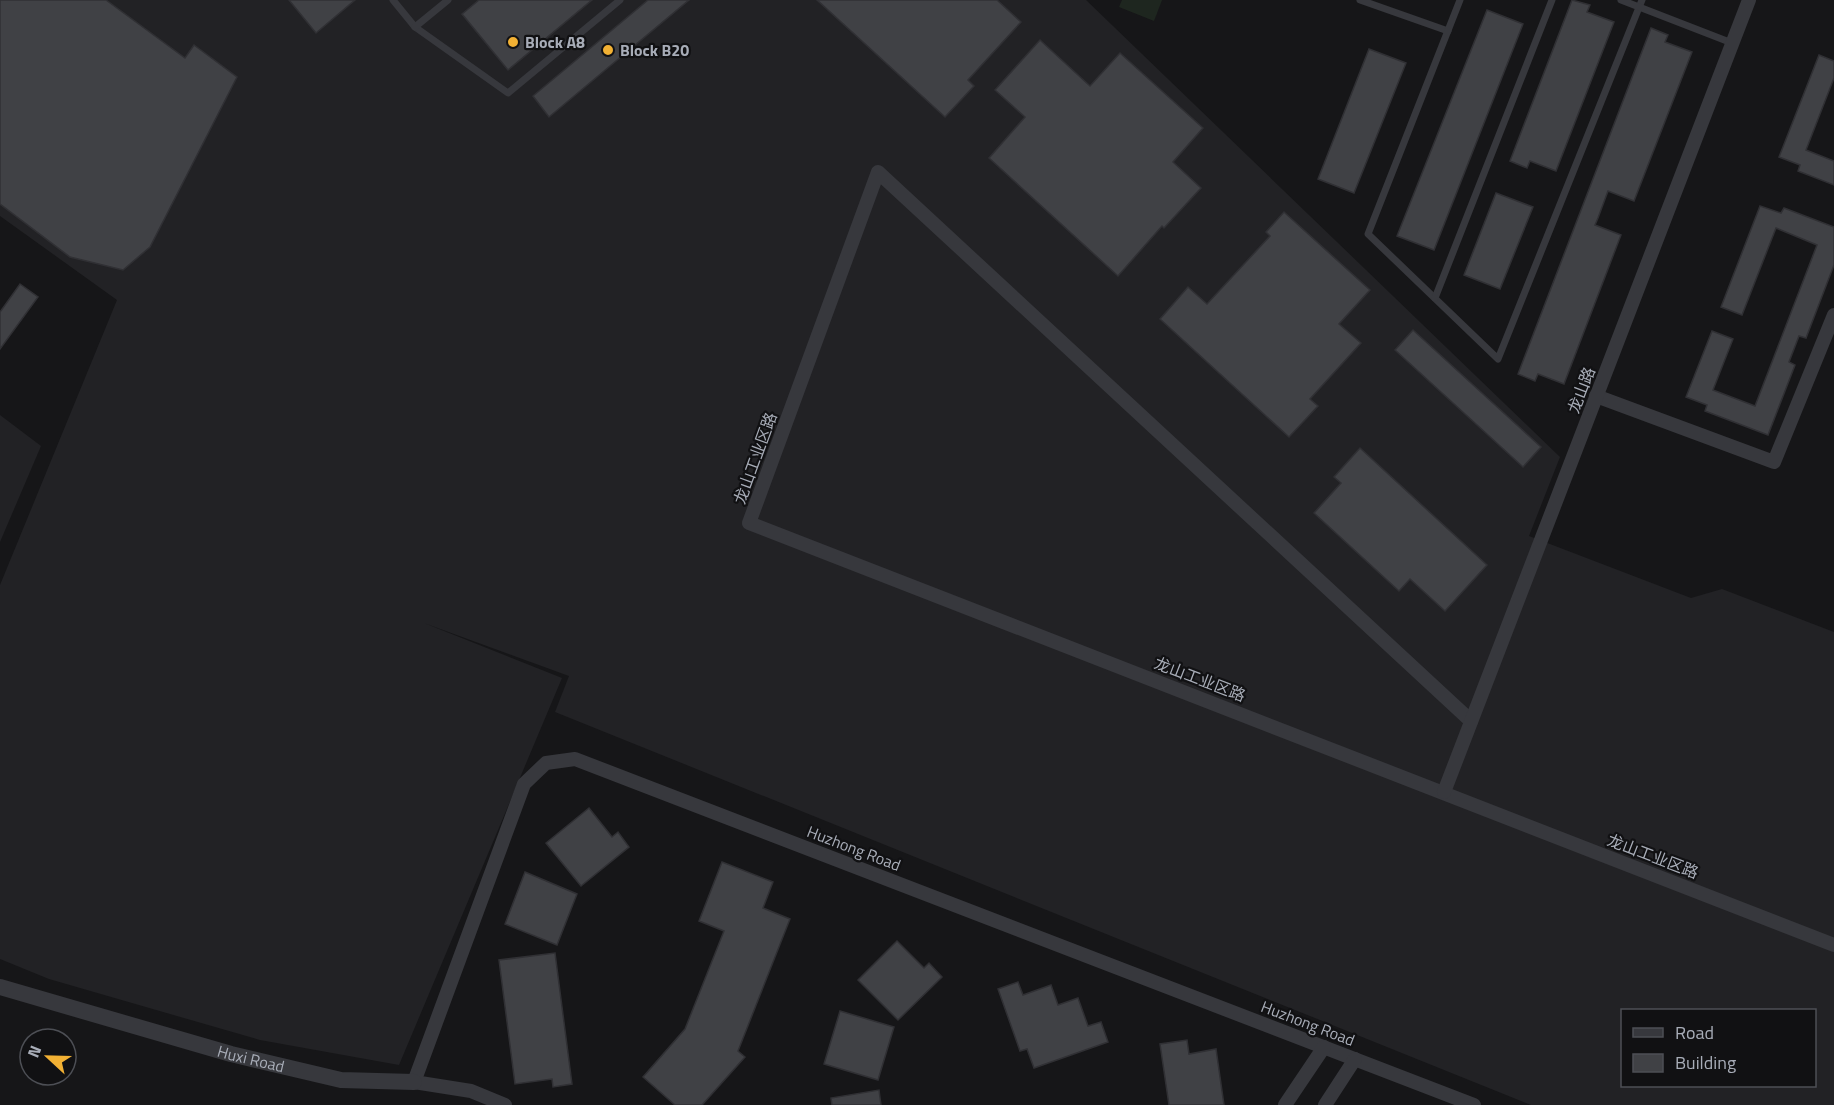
<svg xmlns="http://www.w3.org/2000/svg" width="1834" height="1105" font-family="'Titillium Web','Noto Sans SC',sans-serif">
<rect width="100%" height="100%" fill="#161618"/>
<!-- built -->
<g fill="#222225" fill-rule="evenodd">
<path d="M0 0H1086L1560 457 1529 536 1691 598 1722 589 1834 632V1105H1531L555 712 569 676 424 623 562 678 399 1065 260 1040 49 979 0 959V585L117 300 0 216ZM1622 1010H1814V1086H1622Z"/>
<path d="M0 415 41 446 0 542Z"/>
</g>
<!-- green -->
<path fill="#1e261f" d="M1122 0H1162L1154 21 1119 7Z"/>
<!-- building -->
<g fill="#404145" stroke="#303034" stroke-width="1.5">
<path d="M0 0H106L185 58 194 45 237 77 150 247 123 270 70 257 0 204Z"/>
<path d="M289 0H355L316 33Z"/>
<path d="M479 0H592L508 70 462 14Z"/>
<path d="M648 0H689L549 117 533 96Z"/>
<path d="M817 0H997L1021 22 968 80 974 86 945 117Z"/>
<path d="M1572 0 1590 5 1587 12 1614 22 1556 171 1530 161 1527 168 1510 161Z"/>
<path d="M1487 10 1523 24 1434 250 1397 236Z"/>
<path d="M1651 28 1668 35 1665 42 1692 52 1634 201 1608 191 1598 218 1595 225 1621 235 1564 384 1538 374 1535 381 1518 374Z"/>
<path d="M1040 40 1090 86 1120 53 1203 128 1173 162 1201 188 1164 228 1162 226 1118 276 989 158 1025 117 995 90Z"/>
<path d="M1369 49 1406 63 1354 193 1318 179Z"/>
<path d="M1819 55 1834 61V78L1806 150 1834 161V185L1798 171 1800 165 1779 157Z"/>
<path d="M1496 193 1533 207 1500 289 1464 275Z"/>
<path d="M1760 206 1781 213 1784 208 1834 227V265L1806 338 1799 336 1789 362 1795 365 1768 435 1705 411 1707 405 1686 397 1712 331 1733 339 1713 390 1755 406 1817 245 1776 228 1742 315 1721 307Z"/>
<path d="M1284 212 1370 290 1339 324 1361 343 1310 399 1318 406 1289 437 1160 319 1188 287 1207 304 1270 236 1266 232Z"/>
<path d="M20 284 38 297 0 349V312Z"/>
<path d="M1413 330 1541 447 1523 467 1395 350Z"/>
<path d="M1360 448 1487 565 1445 611 1410 579 1399 591 1314 513 1341 483 1334 477Z"/>
<path d="M589 808 612 837 618 832 629 847 581 886 546 843Z"/>
<path d="M722 862 773 882 763 908 790 919 738 1051 745 1057 702 1105H675L643 1077 685 1029 724 931 699 921Z"/>
<path d="M525 872 577 894 557 945 505 924Z"/>
<path d="M897 941 924 968 929 963 942 977 898 1020 858 980Z"/>
<path d="M555 953 572 1084 553 1087 552 1079 515 1084 499 960Z"/>
<path d="M1018 982 1023 995 1051 985 1058 1005 1078 998 1088 1026 1101 1022 1108 1042 1034 1068 1027 1049 1020 1051 998 989Z"/>
<path d="M840 1011 894 1027 878 1080 824 1064Z"/>
<path d="M1187 1040 1189 1054 1216 1049 1224 1105H1169L1160 1044Z"/>
<path d="M879 1090 881 1105H832L831 1098Z"/>
</g>
<g fill="none" stroke-linecap="round" stroke-linejoin="round">
<!-- service -->
<g stroke="#37383d" stroke-width="7">
<path d="M393 0 415 27 508 93 620 0"/>
<path d="M1360 0 1448 31"/>
<path d="M1460 0 1368 234 1498 359 1642 0"/>
<path d="M1621 0 1732 43"/>
<path d="M415 27 448 0"/>
<path d="M1435 298 1552 0"/>
</g>
<!-- minor -->
<g stroke="#37383d" stroke-width="14">
<path d="M1596 396 1774 462 1834 315"/>
<path d="M1471 721 878 172 749 523 1834 945"/>
<path d="M1444 792 1749 0"/>
<path d="M505 1105 471 1091 414 1082 524 784 546 763 575 759 1474 1105"/>
<path d="M1285 1105 1324 1047"/>
<path d="M1325 1105 1355 1059"/>
</g>
<!-- tertiary -->
<path stroke="#37383d" stroke-width="16" id="s1" d="M0 987 231 1054 341 1080 414 1082"/>
</g>
<!-- markers -->
<g fill="#f2b134" stroke="#111113" stroke-width="2">
<circle cx="513" cy="42" r="6"/>
<circle cx="608" cy="50" r="6"/>
</g>
<g text-anchor="middle" dominant-baseline="central" stroke-width="4.5" stroke-linejoin="round" paint-order="stroke">
<!-- poi labels -->
<g font-size="16" font-weight="bold" fill="#a8adb8" stroke="#111113" text-anchor="start">
<text x="525" y="42">Block A8</text>
<text x="620" y="50">Block B20</text>
</g>
<!-- street labels -->
<g font-size="16" fill="#a8adb8" stroke="#111113">
<text transform="translate(1581 390) rotate(-69)">龙山路</text>
<text transform="translate(755 458) rotate(-70)">龙山工业区路</text>
<text transform="translate(1200 679) rotate(21)">龙山工业区路</text>
<text transform="translate(854 848) rotate(21)">Huzhong Road</text>
<text transform="translate(1653 856) rotate(21)">龙山工业区路</text>
<text transform="translate(1308 1023) rotate(21)">Huzhong Road</text>
<text stroke="none"><textPath href="#s1" startOffset="261">Huxi Road</textPath></text>
</g>
</g>
<!-- legend -->
<rect x="1621" y="1009" width="195" height="78" fill="#111113" stroke="#4d4f55" stroke-width="1.5"/>
<rect x="1633" y="1028" width="30" height="9" fill="#37383d" stroke="#4d4f55" stroke-width="1.5"/>
<text x="1675" y="1039" font-size="18" fill="#a8adb8">Road</text>
<rect x="1633" y="1054" width="30" height="18" fill="#404145" stroke="#4d4f55" stroke-width="1.5"/>
<text x="1675" y="1069" font-size="18" fill="#a8adb8">Building</text>
<!-- north arrow -->
<g transform="translate(48 1057) rotate(292)"><circle r="28" fill="#111113" stroke="#4d4f55" stroke-width="1.5"/>
<path d="M0-4.5L10 22L0 15L-10 22Z" fill="#f2b134"/>
<text y="-9" font-size="16" font-weight="bold" text-anchor="middle" fill="#a8adb8">N</text>
</g>
</svg>
